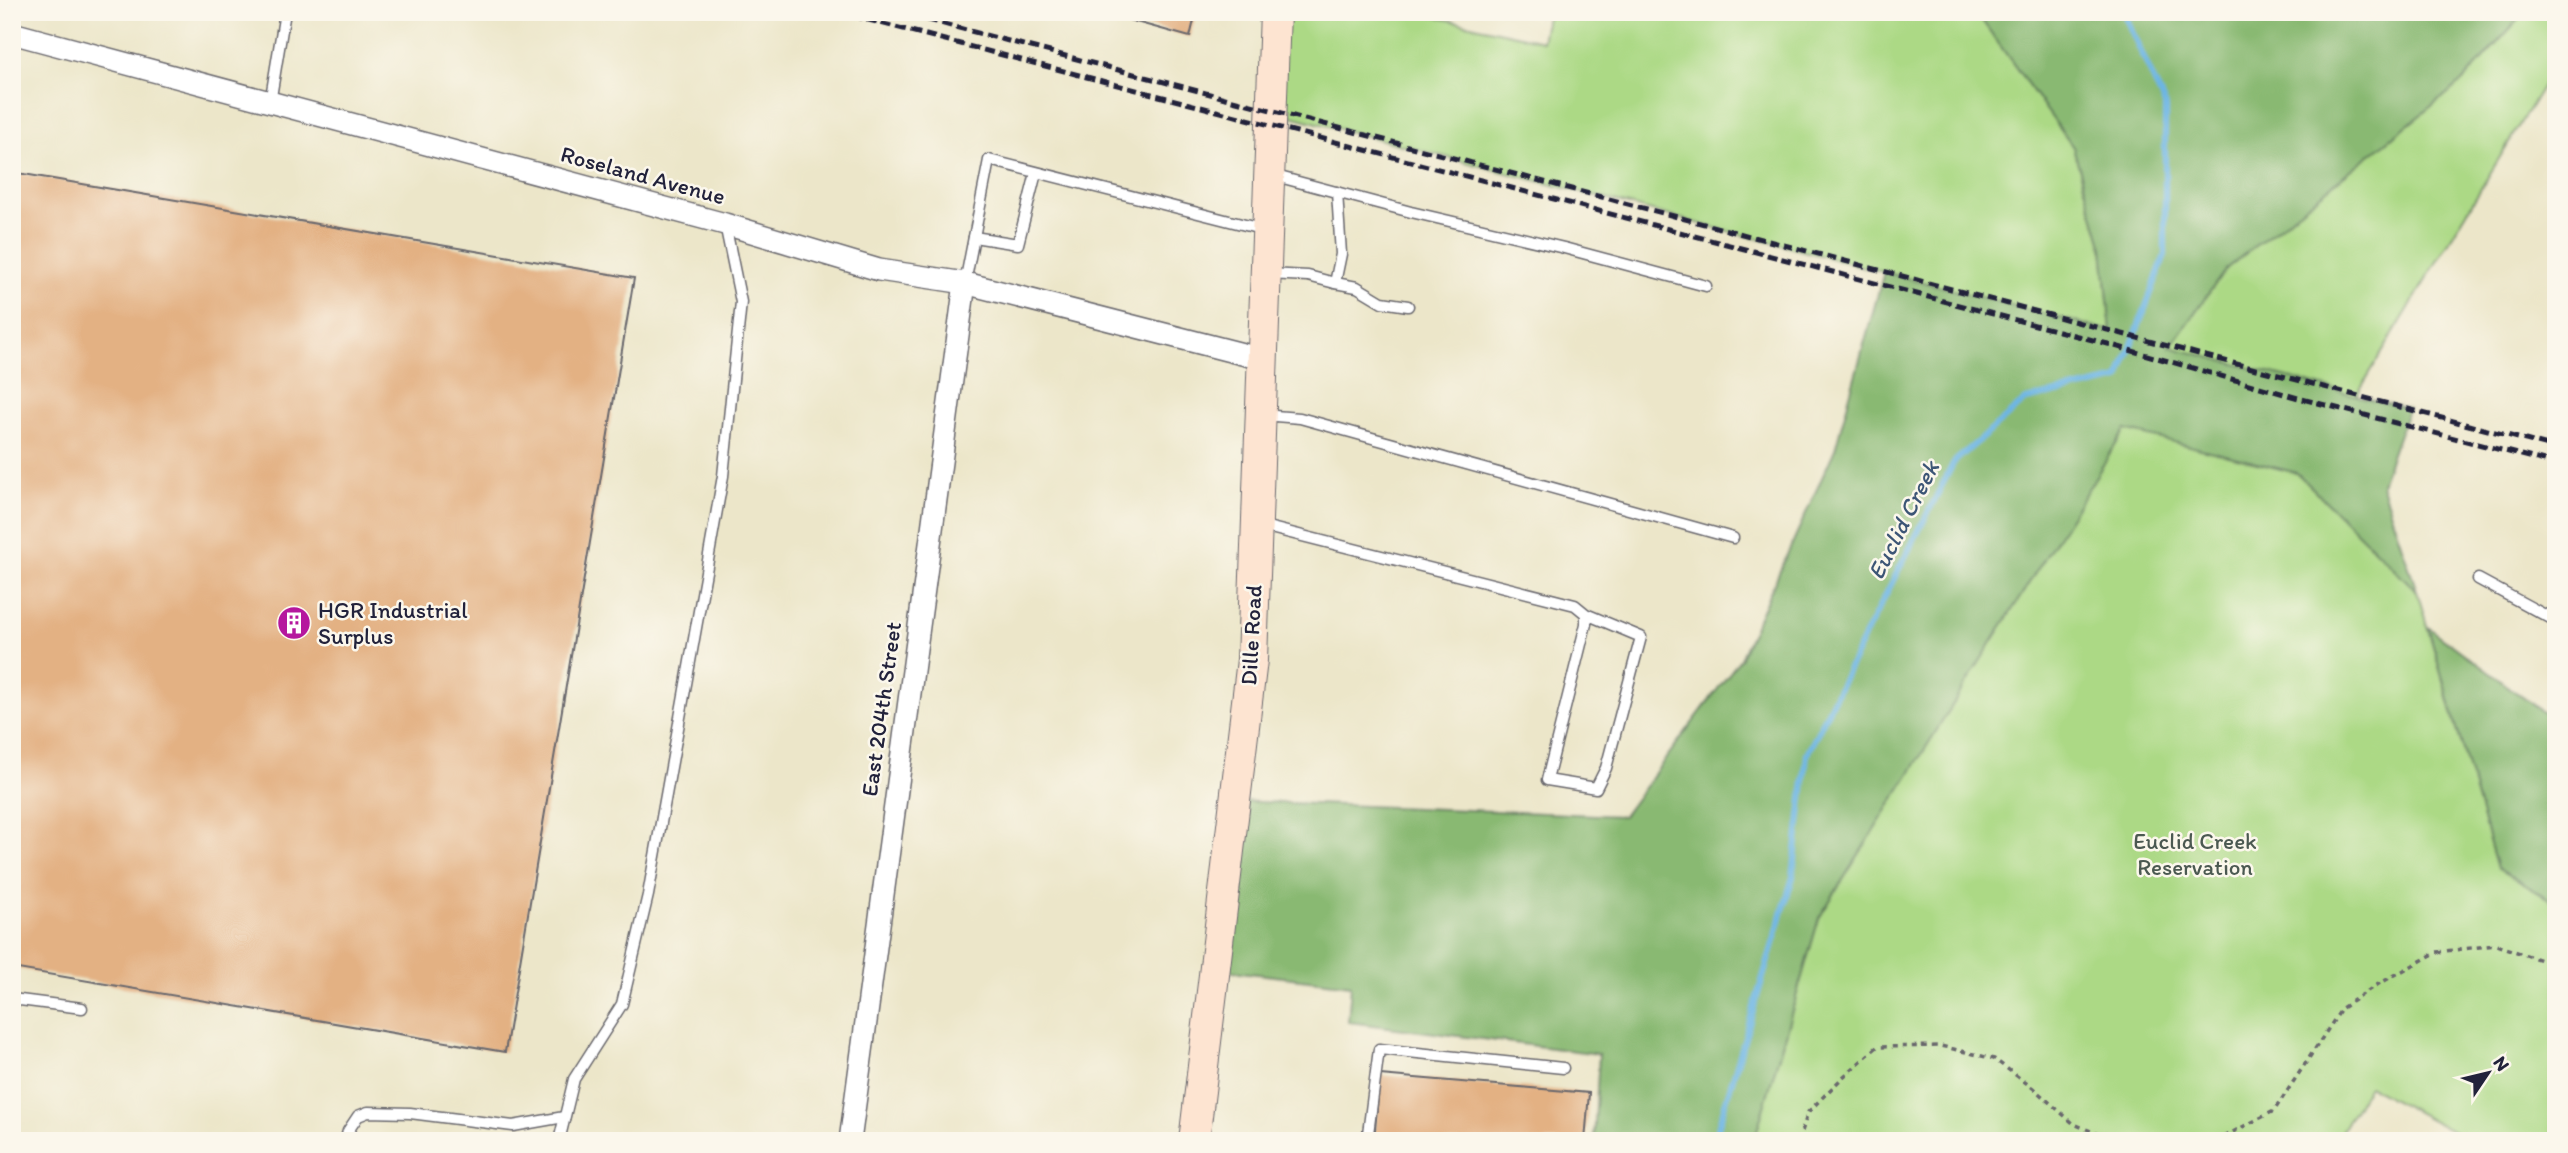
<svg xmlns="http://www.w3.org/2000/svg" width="2568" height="1153" font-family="Itim,sans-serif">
<rect width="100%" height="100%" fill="#fbf7ec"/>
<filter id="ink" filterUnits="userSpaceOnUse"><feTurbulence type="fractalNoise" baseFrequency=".0143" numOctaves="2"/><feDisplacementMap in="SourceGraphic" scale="14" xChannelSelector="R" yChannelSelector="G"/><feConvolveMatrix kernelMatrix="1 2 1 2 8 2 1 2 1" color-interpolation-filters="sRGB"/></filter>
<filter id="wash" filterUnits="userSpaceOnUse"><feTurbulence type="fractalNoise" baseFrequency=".00686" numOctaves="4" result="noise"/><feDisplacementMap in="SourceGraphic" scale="28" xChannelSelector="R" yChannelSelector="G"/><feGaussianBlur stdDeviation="1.57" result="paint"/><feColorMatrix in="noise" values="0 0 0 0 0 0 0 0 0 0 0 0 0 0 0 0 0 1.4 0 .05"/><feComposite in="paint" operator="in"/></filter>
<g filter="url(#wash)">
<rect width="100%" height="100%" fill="#ece6c9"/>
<!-- green -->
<g fill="#acd985" stroke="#677e60" stroke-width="2">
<path d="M1275 12H1413L1542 41 1548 12H1976L2073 147 2103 248 2111 332 1272 111Z"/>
<path d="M2525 12H2556V64L2356 396 2169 347 2227 268 2462 82Z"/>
<path d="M2125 429 2297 473 2417 591 2497 868 2556 903V1141H2470L2369 1086 2335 1141H1754L1819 918Z"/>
</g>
<!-- forest -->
<g fill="#89b972" stroke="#566e56" stroke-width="2">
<path d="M1976 12H2525L2462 82 2227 268 2170 347 2408 409 2381 484 2417 591 2297 473 2125 430 1819 918 1754 1141H1594L1599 1054 1348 1022 1351 985 1215 969 1235 801 1623 816 1740 659 1835 449 1884 272 2111 331 2103 248 2073 147Z"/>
<path d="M2428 627 2556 722V903L2497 868Z"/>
</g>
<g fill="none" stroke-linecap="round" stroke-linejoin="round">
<!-- stream -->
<path stroke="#6cb5e4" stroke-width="6" d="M1714 1141 1793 877 1807 754 1867 631 1954 462 2026 400 2119 379 2165 255V105L2123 12"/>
</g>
<g id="blocks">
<!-- building -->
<g fill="#e3b183">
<path d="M1100 12H1196L1190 37Z"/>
<path d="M12 172 634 278 505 1052 12 968Z"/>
<path d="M1380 1075 1589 1093 1585 1141H1374Z"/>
</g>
</g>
</g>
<g filter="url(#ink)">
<use href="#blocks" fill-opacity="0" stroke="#69676d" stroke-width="2"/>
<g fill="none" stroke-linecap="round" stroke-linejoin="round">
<!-- lane casing -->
<g stroke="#69676d" stroke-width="13">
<g id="lane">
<path d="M270 103 285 12"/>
<path d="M1272 175 1411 212 1564 248 1706 286"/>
<path d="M974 237 1018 244 1036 173"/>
<path d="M1268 274 1308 276 1335 283 1341 254 1337 192"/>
<path d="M965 283 989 160 1265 230"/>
<path d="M1335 283 1357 287 1382 302 1408 306"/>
<path d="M1262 415 1300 418 1733 538"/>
<path d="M1259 525 1575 605 1586 614V624L1547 780 1596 788 1606 768 1641 637 1586 614"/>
<path d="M2478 579 2556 621"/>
<path d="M12 999 82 1008"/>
<path d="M345 1141 348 1131 358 1116 368 1112 410 1113 513 1126 564 1117"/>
<path d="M559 1141 574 1079 622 1004 648 895 686 684 723 476 741 302 725 224"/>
<path d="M1367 1141 1379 1049 1563 1068"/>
</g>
</g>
<!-- street casing -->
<g stroke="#69676d" stroke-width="24">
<g id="street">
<path d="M12 33 725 224 879 270 965 283 1262 359"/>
<path d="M850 1141 965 283"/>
</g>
</g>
<!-- secondary casing -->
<g stroke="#69676d" stroke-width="32">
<path id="secondary" d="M1194 1141 1252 660 1275 12"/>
</g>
<!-- path -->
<g stroke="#69676d" stroke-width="3.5" stroke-dasharray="5 5" stroke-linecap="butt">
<path d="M1799 1141 1808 1112 1843 1077 1877 1047 1941 1046 1994 1059 2033 1088 2074 1124 2115 1141"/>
<path d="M2215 1141 2274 1111 2342 1008 2375 986 2437 952 2496 945 2556 965"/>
</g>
<!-- lane -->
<use href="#lane" stroke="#fff" stroke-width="10"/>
<!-- street -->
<use href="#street" stroke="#fff" stroke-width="21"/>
<!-- secondary -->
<use href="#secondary" stroke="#fde4d1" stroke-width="30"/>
<!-- rail -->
<g stroke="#22223b" stroke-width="5" stroke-dasharray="10 5" stroke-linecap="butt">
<path d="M838 12 2108 344 2302 399 2556 464"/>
<path d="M898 12 2556 448"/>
</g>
</g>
</g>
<!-- icons -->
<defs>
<g id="building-disc" transform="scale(1.75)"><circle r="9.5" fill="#b5179e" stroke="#fbf7ec"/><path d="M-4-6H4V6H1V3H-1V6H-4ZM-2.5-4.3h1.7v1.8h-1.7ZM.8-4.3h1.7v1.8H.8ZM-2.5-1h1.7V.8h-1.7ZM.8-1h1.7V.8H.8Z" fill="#fff"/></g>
</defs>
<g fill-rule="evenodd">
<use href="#building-disc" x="294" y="623"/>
</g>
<g text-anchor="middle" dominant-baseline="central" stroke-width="5" stroke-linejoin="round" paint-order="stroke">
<!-- street labels -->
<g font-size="23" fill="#22223b" stroke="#fbf7ec">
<text transform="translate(643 175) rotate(15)">Roseland Avenue</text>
<text transform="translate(1251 635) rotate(-87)">Dille Road</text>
<text transform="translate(881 709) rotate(-82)">East 204th Street</text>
</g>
<!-- poi labels -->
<g font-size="23" fill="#22223b" stroke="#fbf7ec" text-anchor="start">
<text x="318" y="610">HGR Industrial<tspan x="318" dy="26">Surplus</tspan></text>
</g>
<!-- park labels -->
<g font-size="23" fill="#4b5951" stroke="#fbf7ec">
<text x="2195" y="841">Euclid Creek<tspan x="2195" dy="26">Reservation</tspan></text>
</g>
<!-- water labels -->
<g font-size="24" font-style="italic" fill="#3c5576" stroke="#fbf7ec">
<text transform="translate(1903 520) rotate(-63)">Euclid Creek</text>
</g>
</g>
<!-- margin -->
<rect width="2568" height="1153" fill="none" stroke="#fbf7ec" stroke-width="42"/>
<!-- north arrow -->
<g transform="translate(2488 1073) rotate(55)" stroke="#fbf7ec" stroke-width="5" paint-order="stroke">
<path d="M0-5L12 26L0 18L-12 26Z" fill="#22223b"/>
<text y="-10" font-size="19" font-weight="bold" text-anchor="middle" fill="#22223b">N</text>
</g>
</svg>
